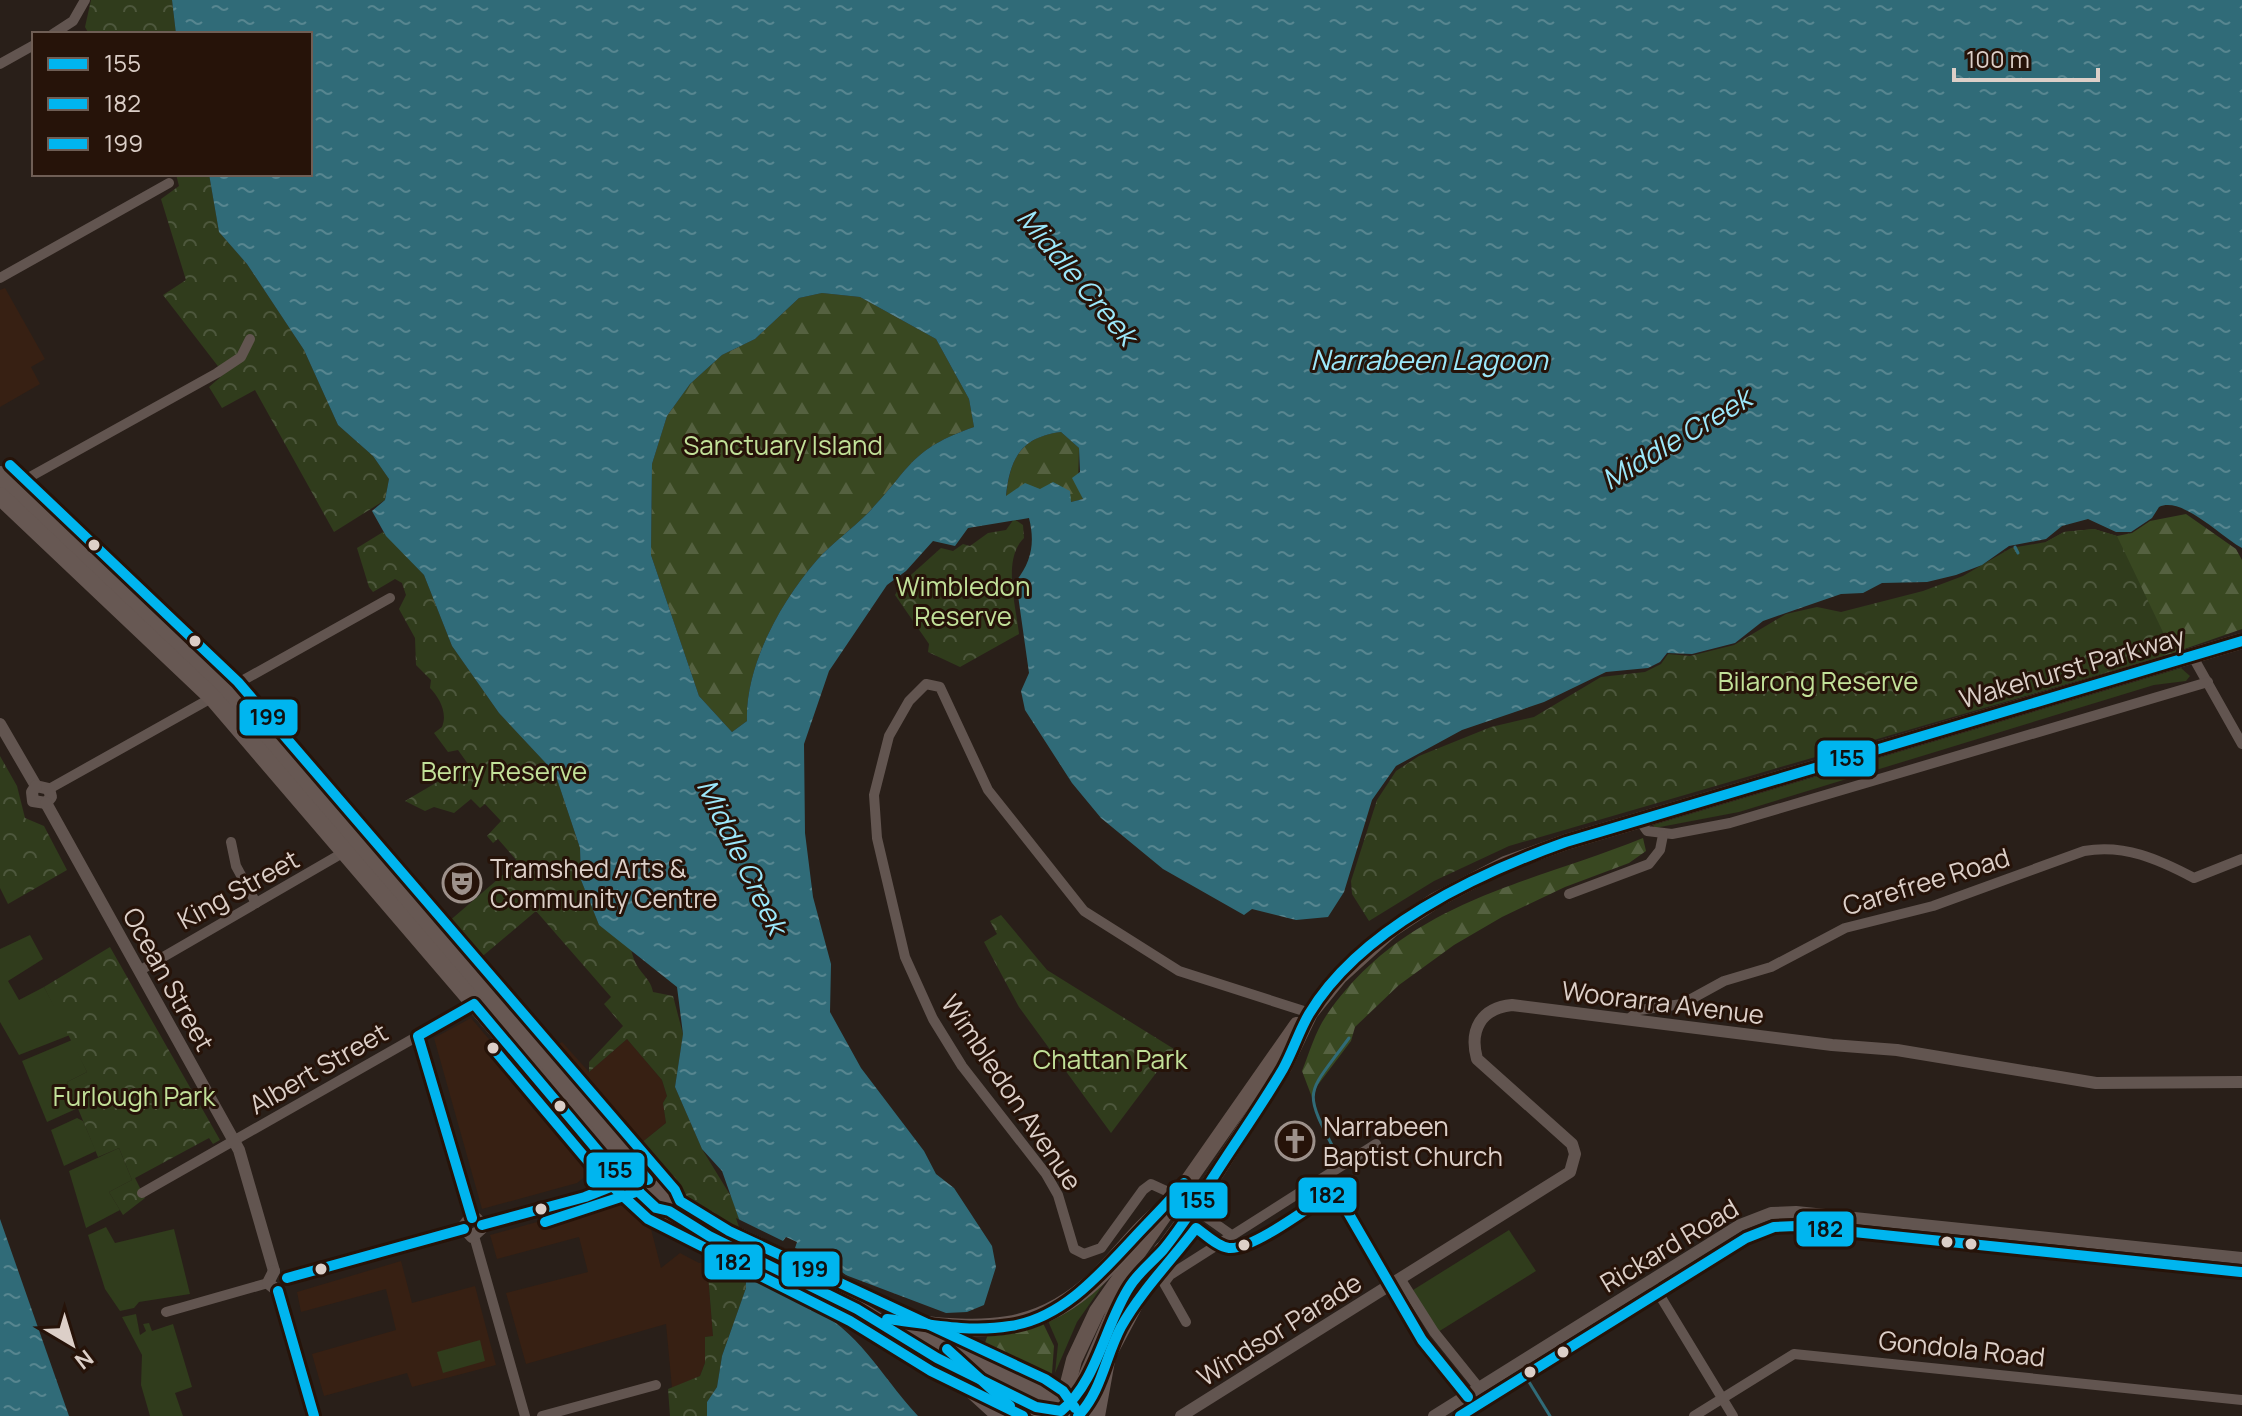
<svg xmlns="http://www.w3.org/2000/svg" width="2242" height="1416" font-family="Manrope,sans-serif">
<defs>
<pattern id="forest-firs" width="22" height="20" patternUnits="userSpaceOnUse" patternTransform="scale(2)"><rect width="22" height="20" fill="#394821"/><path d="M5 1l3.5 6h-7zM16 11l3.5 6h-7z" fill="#556140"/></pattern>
<pattern id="park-crowns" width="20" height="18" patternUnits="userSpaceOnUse" patternTransform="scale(2)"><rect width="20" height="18" fill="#303c1c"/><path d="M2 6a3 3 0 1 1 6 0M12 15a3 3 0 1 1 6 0" fill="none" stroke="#4d573c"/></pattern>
<pattern id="water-ripples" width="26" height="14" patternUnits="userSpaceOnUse" patternTransform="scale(2)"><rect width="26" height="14" fill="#306b78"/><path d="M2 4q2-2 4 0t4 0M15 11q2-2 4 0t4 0" fill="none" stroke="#578690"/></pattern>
</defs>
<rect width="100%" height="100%" fill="#291f19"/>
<!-- built -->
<g fill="#372013">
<path d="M5 288 45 359 31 367 40 384 0 407V290Z"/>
<path d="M471 1018 584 1151 590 1164 586 1176 577 1183 482 1209 434 1038Z"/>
<path d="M627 1039 662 1080 667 1096 663 1103 666 1123 635 1148 550 1050 562 1042 589 1072Z"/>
<path d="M624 1198 651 1229 661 1268 680 1253 699 1263 707 1262 713 1336 705 1337V1363L700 1376 672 1388 666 1324 526 1364 506 1293 588 1272 579 1237 497 1259 490 1235Z"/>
<path d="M401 1261 412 1303 475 1286 496 1365 412 1387 407 1373 324 1396 312 1354 396 1330 386 1289 301 1312 297 1292Z"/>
</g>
<!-- green -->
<g fill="#303c1c">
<path d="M2181 668 2190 676 2186 681 2154 685 1739 812 1655 828 1653 825Z"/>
<path d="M30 935 43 959 8 981 19 1000 44 987 70 1035 19 1055 0 1022V949Z"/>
<path d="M72 1040 87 1072 67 1082 78 1108 47 1122 22 1061Z"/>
<path d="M77 1118 83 1121 96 1151 64 1166 51 1130Z"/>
<path d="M119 1148 132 1180 109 1192 120 1210 86 1228 69 1171Z"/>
<path d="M106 1227 115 1243 174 1229 190 1294 139 1302 134 1308 120 1311 105 1289 88 1235Z"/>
<path d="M1509 1230 1536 1271 1438 1332 1413 1290Z"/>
<path d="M1112 1272 1077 1322 1055 1373 1058 1344 1048 1321Z"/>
<path d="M136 1314 140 1335 146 1331 143 1324 149 1323 152 1331 173 1324 192 1387 175 1393 183 1416H150L141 1385 142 1355 122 1317Z"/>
<path d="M480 1340 485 1361 443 1373 437 1352Z"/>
</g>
<!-- forest -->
<g fill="url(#forest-firs)">
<path d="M822 293 860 297 936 339 969 399 974 427C908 450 911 469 867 514 851 530 832 543 817 560 781 601 745 666 747 721L732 732 699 696 651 555 652 464 667 416 690 384 722 355 755 339 799 298Z"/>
<path d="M1061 432 1079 448 1078 488 1083 499 1071 502 1040 489 1006 497C1010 458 1021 437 1061 432Z"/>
<path d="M2186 514 2236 549 2242 560V629L2173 653 1993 705 2046 542 2064 532 2094 529 2117 536 2132 533 2150 521Z"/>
<path d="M1643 838 1646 851 1629 863 1565 887 1502 917 1454 945 1399 985 1355 1027 1351 1041 1314 1090 1313 1100 1302 1071C1309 1054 1315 1032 1326 1016 1405 901 1524 886 1643 838Z"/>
<path d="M1042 1321 1054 1346 1052 1373 1044 1379 982 1352 988 1334Z"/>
</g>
<!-- park -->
<g fill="url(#park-crowns)">
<path d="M91 0H172L176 34H89L85 27Z"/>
<path d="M176 174H209L219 232 247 264 304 350 338 425 373 456 389 479 385 500 334 532 255 390 222 408 209 387 224 374 163 295 186 280 161 199 179 186Z"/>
<path d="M1014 519 1023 525 1024 538C1002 559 1016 606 1019 634L960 667 928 652 929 644 895 595 902 583 941 548 953 551 963 544 970 546 988 533 1006 530Z"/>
<path d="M2094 529 2117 536 2173 653 1509 846 1434 881 1369 921 1352 894 1351 881 1377 800 1396 771 1419 756 1491 727 1534 717 1601 677 1645 672 1661 664 1668 654 1690 656 1734 645 1786 614 1817 607 1841 612 1923 591 1963 576 2011 548 2046 542 2064 532Z"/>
<path d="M383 532 424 575 452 646 499 713 555 773 580 848 581 880 599 925 631 948C635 973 650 975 653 992L673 996 683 1034 675 1087 702 1149 732 1198 745 1236C707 1237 660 1175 635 1148L666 1123 663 1103 667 1096 662 1080 627 1039 589 1072V1062L623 1026 604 1004 611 997 536 911 478 960 447 923 518 862 498 839 493 843 487 836 501 821 485 804 480 808 471 799 454 813 434 807 425 811 405 801 468 764 458 750 448 752 434 733 442 727C448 713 439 697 430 688L431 680 416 665 415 638 399 609 406 595 402 583 395 579 373 592 369 587 357 548Z"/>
<path d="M0 756 17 786 25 818 44 826 67 870 8 904 0 888Z"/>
<path d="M1001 915 1047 970 1174 1049 1111 1133 1019 1007 984 942 997 934 990 921Z"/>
<path d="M110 947 220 1140 213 1144 209 1138 135 1178 145 1198 123 1215 109 1192 132 1180 119 1148 98 1157 67 1082 87 1072 44 987Z"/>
<path d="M707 1262H727L745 1270 746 1288 722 1356 717 1387 707 1402V1416H670L668 1389 700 1376 705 1363V1337L713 1336Z"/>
</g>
<!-- water -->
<g fill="url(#water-ripples)" fill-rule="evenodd">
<path d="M172 0H2242V548C2220 536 2182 496 2159 507L2152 518 2131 532H2116L2088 519 2062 526 2046 539 2009 546 1982 565 1956 575 1927 582 1882 583 1863 593 1841 594 1763 621 1735 643 1692 654 1667 653 1660 662 1648 668 1606 672 1544 702 1462 730 1396 766 1372 800 1344 892 1328 917 1296 920 1252 909 1244 915 1163 869 1101 818 1072 783 1025 710 1021 691 1029 673 1016 581C1032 561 1035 542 1029 518L968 528 955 546 933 541 906 571 887 585 829 671 804 744 805 833 813 897 831 964 830 1012 861 1068 924 1151 936 1174 954 1188 992 1246 996 1267 984 1305 967 1312 946 1313 835 1271 817 1270 807 1285 805 1303C863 1334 876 1370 918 1416H707V1402L717 1387 722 1356 746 1288 745 1236 722 1171 702 1149 675 1087 683 1034 677 987 599 925 581 880 580 848 555 773 499 713 452 646 424 575 386 536 372 511 385 500 389 479 373 456 338 425 304 350 247 264 219 232 209 174H310V34H176ZM822 293 860 297 936 339 969 399 974 427C908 450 911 469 867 514 851 530 832 543 817 560 781 601 745 666 747 721L732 732 699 696 651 555 652 464 667 416 690 384 722 355 755 339 799 298ZM1061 432 1079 448 1080 472 1072 478 1083 499 1071 502 1070 491 1053 482 1040 489 1025 483 1006 496C1010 457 1022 437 1061 432Z"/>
<path d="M0 1219 69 1416H0Z"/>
</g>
<!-- pier -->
<path fill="#291f19" d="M736 1218 783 1241 786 1237 797 1242 795 1248 839 1270 857 1283 739 1227Z"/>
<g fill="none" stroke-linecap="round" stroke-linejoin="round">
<!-- stream -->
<g stroke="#306b78" stroke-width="3">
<path d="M2015 547 2018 553"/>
<path d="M1336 1153C1302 1087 1306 1097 1349 1038"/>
<path d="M1526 1377 1550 1416"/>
</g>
<!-- minor -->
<g stroke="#625550" stroke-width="10">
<path d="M53 34 73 21 85 0"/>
<path d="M0 64 34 45"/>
<path d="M0 278 169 183"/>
<path d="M10 488 217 373 241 357 250 339"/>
<path d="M2193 657 2242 744"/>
<path d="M49 789 390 598"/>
<path d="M1640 821 1647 831 1672 834 1730 823 2208 682"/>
<path d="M231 842 236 866 256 903"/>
<path d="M1569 894 1649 864 1660 850 1663 835"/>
<path d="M139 971 346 851"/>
<path d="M1629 1019 1639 1010 1682 1004 1724 981 1771 967 1845 928 1933 906 2084 851C2125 844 2158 859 2194 878L2242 859"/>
<path d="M418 1036 425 1051 472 1218"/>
<path d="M142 1193 474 1004"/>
<path d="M1230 1234 1175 1195 1151 1184 1143 1190 1101 1248 1084 1254 1074 1249 1058 1195 1046 1174 962 1066 933 1019 905 957 877 838 874 795 889 736 909 701 926 684 940 687 988 790 1084 911 1179 971 1310 1013"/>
<path d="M474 1236 525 1416"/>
<path d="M1401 1280 1434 1332 1479 1388"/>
<path d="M1651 1281 1733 1416"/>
<path d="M166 1312 268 1283"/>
<path d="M1186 1322 1164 1283 1170 1275 1376 1144"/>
<path d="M542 1416 656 1385"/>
<path d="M1694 1416 1794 1354 2242 1400"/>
</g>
<!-- tertiary -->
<g stroke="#625550" stroke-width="12">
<path d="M0 724 36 786"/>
<path d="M36 786 49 789 51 797 46 803"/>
<path d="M36 786 32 792 33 801 46 803"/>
<path d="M46 803 239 1150 274 1271"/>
<path d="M482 1228 472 1237 463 1227 469 1219H477L482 1225 585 1197 632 1179"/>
<path d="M274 1271 268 1283 278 1291"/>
<path d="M287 1278 458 1231"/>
<path d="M278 1291 314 1416"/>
<path d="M1181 1416 1570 1172 1575 1154 1572 1144 1477 1059C1469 1030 1481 1008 1512 1005L1832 1045 1897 1050 2096 1083 2242 1082"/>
<path d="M1434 1416 1740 1225 1771 1213 1796 1212 2242 1258"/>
</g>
<!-- primary -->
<g stroke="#65554f" stroke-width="16">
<path d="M1061 1411 1077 1398 1116 1308 1135 1279 1163 1250 1193 1209 1284 1067 1310 1013 1340 976 1392 929 1436 900 1505 864 1566 842 2242 641"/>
<path d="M1061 1411 1074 1360 1097 1311 1297 1025"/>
</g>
<!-- trunk -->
<g stroke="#675853" stroke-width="18">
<path d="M0 475 227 691 664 1199 669 1211"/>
<path d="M0 496 213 698 636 1192 656 1208 669 1211 709 1236 857 1309 937 1358 1042 1410 1061 1411"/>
<path d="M895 1322C976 1330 1033 1339 1097 1278 1121 1255 1139 1228 1166 1208"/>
<path d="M909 1329 1038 1391 1053 1401 1064 1416"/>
<path d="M954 1373 1001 1416"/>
<path d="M1096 1416 1107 1355 1163 1250"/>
</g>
<!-- bus-1 casing -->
<g stroke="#261309" stroke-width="16">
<g id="bus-1">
<path d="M472 1218 418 1036 474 1004 609 1164 656 1208 669 1211 709 1236 857 1309 937 1358 1036 1407 1061 1411C1097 1382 1105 1324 1130 1286 1139 1272 1152 1262 1163 1250 1182 1227 1198 1201 1214 1176 1237 1140 1262 1105 1283 1069 1293 1051 1299 1031 1309 1014 1360 929 1476 874 1566 842L2242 641"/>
<path d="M482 1225 585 1197 643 1174 648 1180"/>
<path d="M287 1278 464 1229"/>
<path d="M278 1291 314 1416"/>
<path d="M887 1319C928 1324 969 1333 1010 1326 1068 1318 1109 1263 1147 1224 1160 1210 1172 1199 1184 1183"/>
</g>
</g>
<!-- bus-2 casing -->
<g stroke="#261309" stroke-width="16">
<g id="bus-2">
<path d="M492 1047 598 1173 648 1219 850 1321 931 1371 1023 1416"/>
<path d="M545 1222 639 1191"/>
<path d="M1078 1416C1102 1391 1105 1357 1121 1327 1141 1291 1171 1261 1196 1228 1205 1234 1218 1247 1229 1248 1253 1250 1313 1204 1335 1190L1422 1340 1468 1397"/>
<path d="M1460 1416 1746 1238 1774 1227 1796 1226 2241 1272"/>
</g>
</g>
<!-- bus-3 casing -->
<g stroke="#261309" stroke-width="16">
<g id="bus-3">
<path d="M10 465 238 682 675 1190 680 1201 729 1231 1045 1379 1063 1391 1075 1408"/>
<path d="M947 1349 1010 1406"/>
</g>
</g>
<!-- bus-1 -->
<use href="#bus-1" stroke="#00b5ef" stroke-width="10"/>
<!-- bus-2 -->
<use href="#bus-2" stroke="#00b5ef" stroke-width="10"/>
<!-- bus-3 -->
<use href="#bus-3" stroke="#00b5ef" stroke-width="10"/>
</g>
<!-- icons -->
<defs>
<g id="theatre-ring" transform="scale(2)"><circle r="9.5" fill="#261309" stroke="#9d918b" stroke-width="1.5"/><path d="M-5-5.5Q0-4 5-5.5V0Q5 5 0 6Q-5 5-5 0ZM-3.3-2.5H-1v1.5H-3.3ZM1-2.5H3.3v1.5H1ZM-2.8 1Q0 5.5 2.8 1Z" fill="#9d918b"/></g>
<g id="church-ring" transform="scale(2)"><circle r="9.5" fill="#261309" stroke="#9d918b" stroke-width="1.5"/><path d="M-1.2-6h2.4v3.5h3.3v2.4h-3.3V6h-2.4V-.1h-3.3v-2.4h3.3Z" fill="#9d918b"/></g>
</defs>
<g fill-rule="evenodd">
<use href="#theatre-ring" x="462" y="883"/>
<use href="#church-ring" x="1295" y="1141"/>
</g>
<!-- markers -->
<g fill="#dccfc8" stroke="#261309" stroke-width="3">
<circle cx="94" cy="545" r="7"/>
<circle cx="195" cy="641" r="7"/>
<circle cx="493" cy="1048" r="7"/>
<circle cx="560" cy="1106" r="7"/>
<circle cx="541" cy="1209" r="7"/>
<circle cx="1947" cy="1242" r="7"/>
<circle cx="1971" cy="1244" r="7"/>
<circle cx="1244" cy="1245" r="7"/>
<circle cx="321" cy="1269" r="7"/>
<circle cx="1563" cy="1352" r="7"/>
<circle cx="1530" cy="1372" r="7"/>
</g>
<g text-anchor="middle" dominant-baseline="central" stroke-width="6" stroke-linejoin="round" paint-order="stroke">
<!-- park labels -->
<g font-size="26" fill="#c2e199" stroke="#261309">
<text x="783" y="445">Sanctuary Island</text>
<text x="963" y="586">Wimbledon<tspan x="963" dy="30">Reserve</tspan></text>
<text x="1818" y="681">Bilarong Reserve</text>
<text x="504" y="771">Berry Reserve</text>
<text x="1110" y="1059">Chattan Park</text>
<text x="134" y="1096">Furlough Park</text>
</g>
<!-- street labels -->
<g font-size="26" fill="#dccfc8" stroke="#261309">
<text transform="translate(2072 667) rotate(-16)">Wakehurst Parkway</text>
<text transform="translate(1926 881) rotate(-17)">Carefree Road</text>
<text transform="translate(238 889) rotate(-29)">King Street</text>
<text transform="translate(169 979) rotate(61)">Ocean Street</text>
<text transform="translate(1663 1002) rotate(7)">Woorarra Avenue</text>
<text transform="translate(318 1068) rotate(-30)">Albert Street</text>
<text transform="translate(1012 1092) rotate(56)">Wimbledon Avenue</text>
<text transform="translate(1669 1245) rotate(-31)">Rickard Road</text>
<text transform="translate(1279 1329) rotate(-32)">Windsor Parade</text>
<text transform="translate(1962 1348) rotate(6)">Gondola Road</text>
</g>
<!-- poi labels -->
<g font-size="26" fill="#dccfc8" stroke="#261309" text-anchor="start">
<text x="490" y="868">Tramshed Arts &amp;<tspan x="490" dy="30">Community Centre</tspan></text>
<text x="1323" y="1126">Narrabeen<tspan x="1323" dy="30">Baptist Church</tspan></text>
</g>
<!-- water labels -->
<g font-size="28" font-style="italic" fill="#9ce8fb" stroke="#261309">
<text transform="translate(1078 276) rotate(50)">Middle Creek</text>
<text x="1429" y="359">Narrabeen Lagoon</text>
<text transform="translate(1676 438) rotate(-31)">Middle Creek</text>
<text transform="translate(743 856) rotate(64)">Middle Creek</text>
</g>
</g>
<g stroke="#261309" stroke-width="3">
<rect x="238" y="698" width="61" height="39" rx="8" fill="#00b5ef"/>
<rect x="1816" y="739" width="61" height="39" rx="8" fill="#00b5ef"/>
<rect x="585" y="1151" width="61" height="38" rx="8" fill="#00b5ef"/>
<rect x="1297" y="1176" width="61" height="38" rx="8" fill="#00b5ef"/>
<rect x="1168" y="1181" width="61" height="39" rx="8" fill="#00b5ef"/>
<rect x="1795" y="1210" width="60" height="38" rx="8" fill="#00b5ef"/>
<rect x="703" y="1243" width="61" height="38" rx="8" fill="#00b5ef"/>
<rect x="780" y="1250" width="61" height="38" rx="8" fill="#00b5ef"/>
</g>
<g font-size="22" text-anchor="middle" font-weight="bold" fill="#111">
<text x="268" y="725">199</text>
<text x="1847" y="766">155</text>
<text x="615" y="1178">155</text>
<text x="1327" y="1203">182</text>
<text x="1198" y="1208">155</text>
<text x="1825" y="1237">182</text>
<text x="733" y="1270">182</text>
<text x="810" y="1277">199</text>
</g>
<!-- legend -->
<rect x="32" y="32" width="280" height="144" fill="#261309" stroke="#6f5e55" stroke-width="2"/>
<rect x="48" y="58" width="40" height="12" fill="#00b5ef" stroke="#6f5e55" stroke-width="2"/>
<text x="104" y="72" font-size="24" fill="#dccfc8">155</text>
<rect x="48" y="98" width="40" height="12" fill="#00b5ef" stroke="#6f5e55" stroke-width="2"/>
<text x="104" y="112" font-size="24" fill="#dccfc8">182</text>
<rect x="48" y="138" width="40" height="12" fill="#00b5ef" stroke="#6f5e55" stroke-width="2"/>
<text x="104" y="152" font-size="24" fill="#dccfc8">199</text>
<!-- north arrow -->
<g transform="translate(72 1344) rotate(142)" stroke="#261309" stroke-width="6" paint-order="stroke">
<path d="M0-6L14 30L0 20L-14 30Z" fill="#dccfc8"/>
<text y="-12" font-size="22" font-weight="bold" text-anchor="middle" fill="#dccfc8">N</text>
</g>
<!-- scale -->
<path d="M1954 68v12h144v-12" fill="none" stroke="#dccfc8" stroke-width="4"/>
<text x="1966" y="68" font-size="24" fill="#dccfc8" stroke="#261309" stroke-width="6" paint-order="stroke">100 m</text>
</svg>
